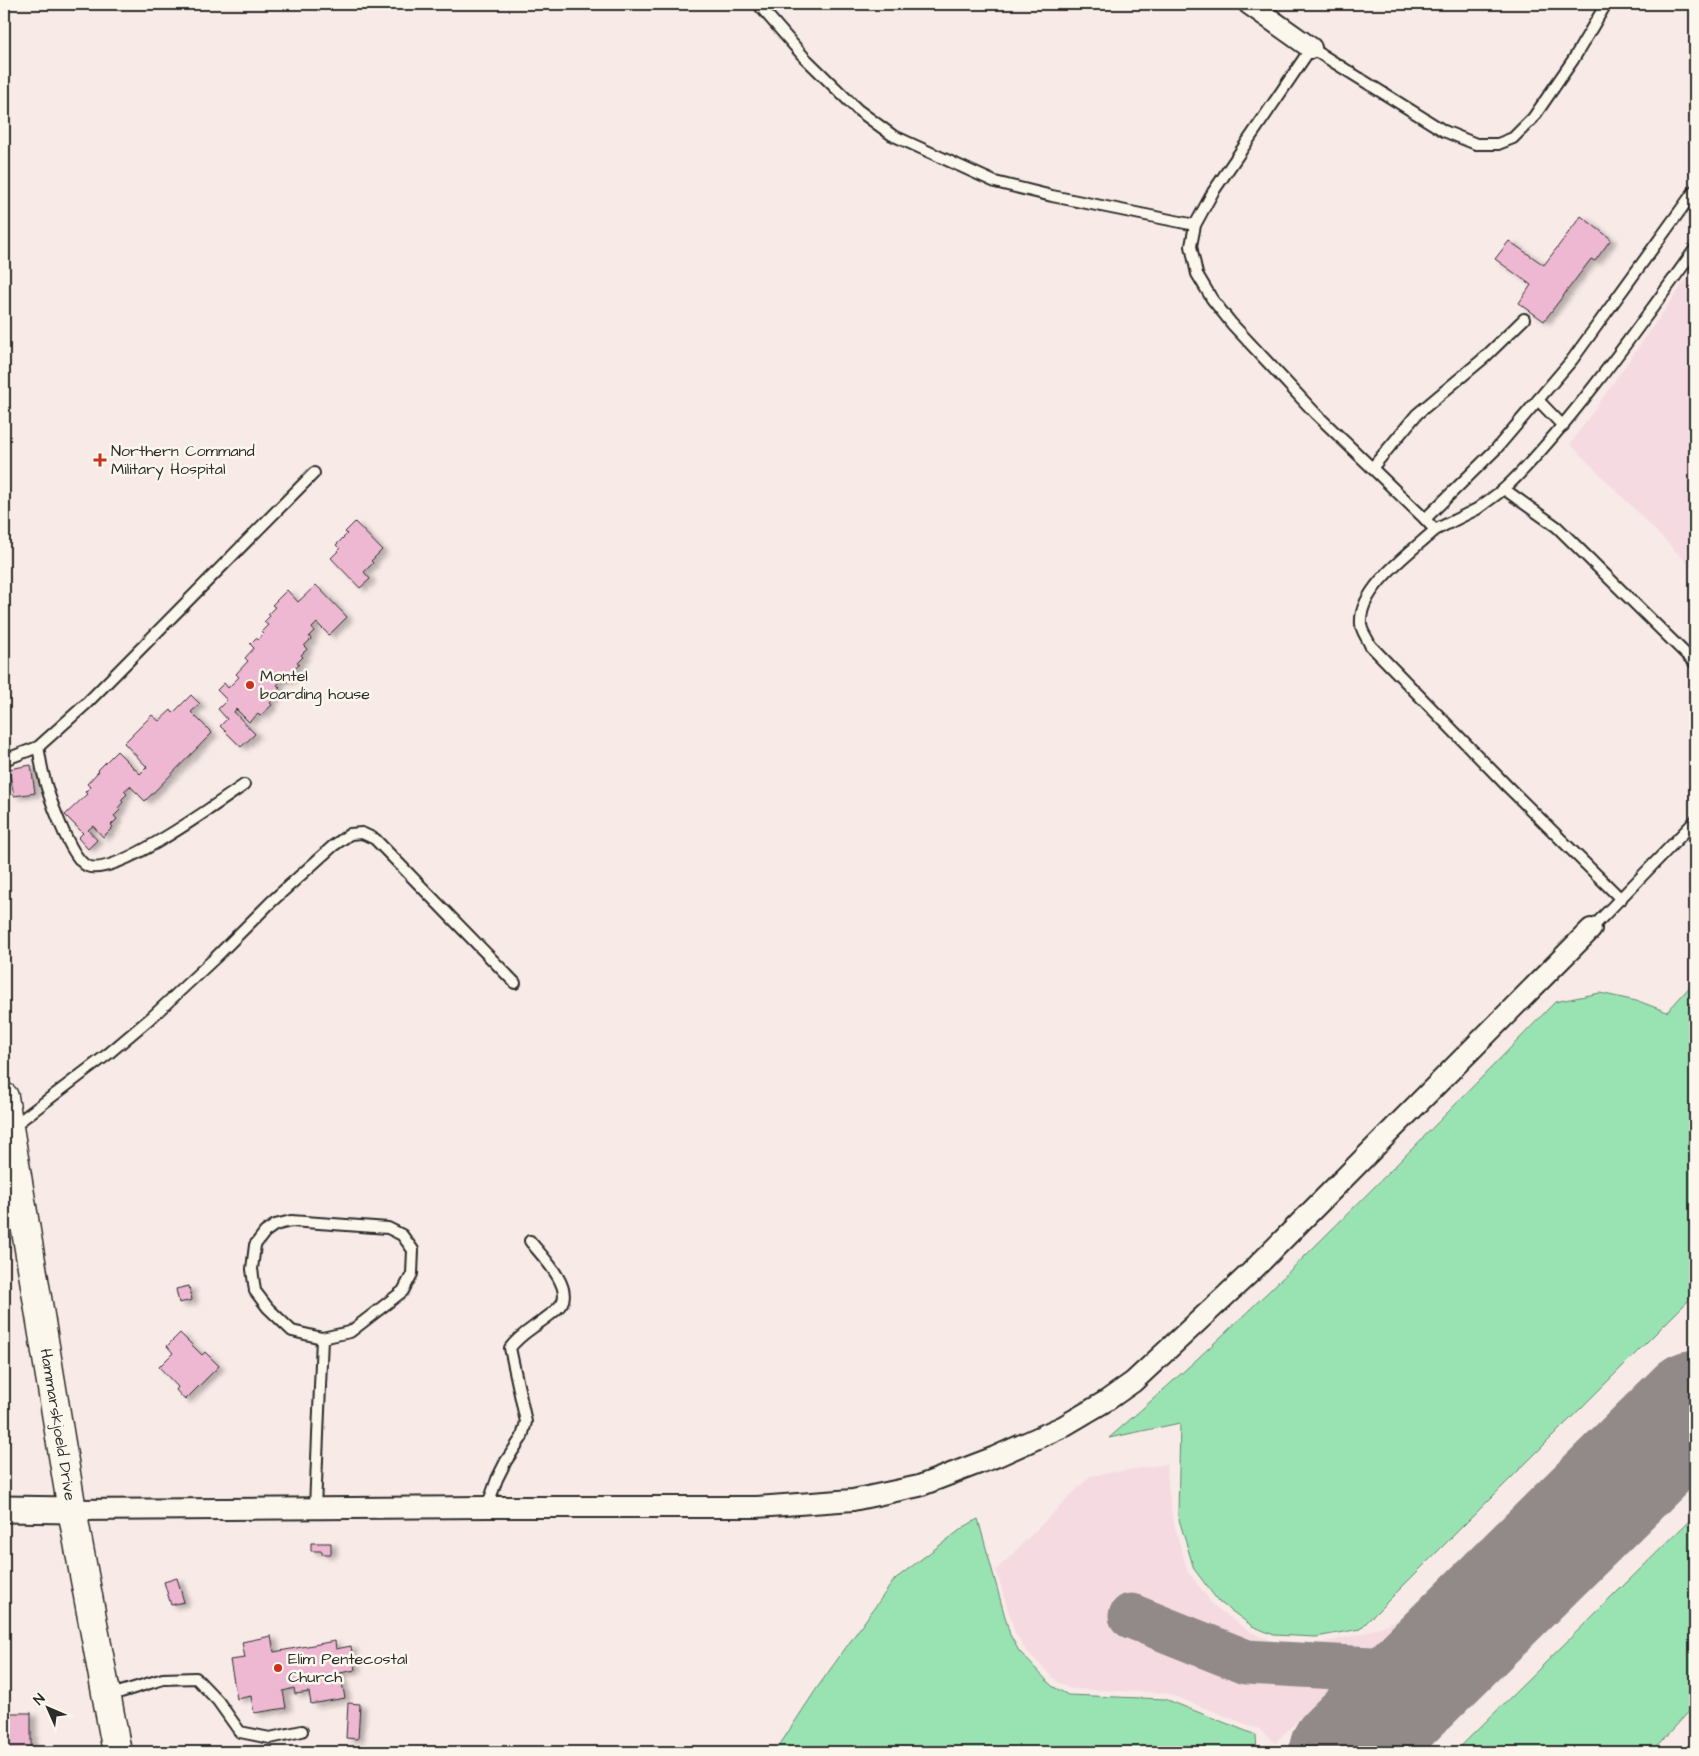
<svg xmlns="http://www.w3.org/2000/svg" width="1699" height="1756" font-family="'Architects Daughter',sans-serif">
<defs>
<filter id="shadow"><feDropShadow dx="5.5" dy="3" stdDeviation="2.5" flood-color="#0004"/></filter>
</defs>
<rect width="100%" height="100%" fill="#f8eae7"/>
<filter id="ink" filterUnits="userSpaceOnUse"><feTurbulence type="fractalNoise" baseFrequency=".02" numOctaves="2"/><feDisplacementMap in="SourceGraphic" scale="10" xChannelSelector="R" yChannelSelector="G"/><feConvolveMatrix kernelMatrix="1 2 1 2 8 2 1 2 1" color-interpolation-filters="sRGB"/></filter>
<g filter="url(#ink)">
<!-- built -->
<g fill="#f5dbe1">
<path d="M1695 267V571L1570 444Z"/>
<path d="M1166 1464 1172 1517 1188 1572 1214 1606 1249 1631 1272 1641 1317 1644 1361 1634 1400 1619 1275 1743 1259 1729 1166 1693 1070 1689 1056 1681 1024 1648 1015 1633 996 1570 1090 1476Z"/>
</g>
<!-- green -->
<g fill="#99e3b2" stroke="#62876e">
<path d="M1695 981V1294L1360 1629 1316 1637 1274 1635 1252 1626 1218 1601 1194 1569 1178 1516 1180 1423 1109 1438C1266 1302 1410 1151 1555 1002L1600 993 1641 1002 1667 1012Z"/>
<path d="M1695 1515V1705L1652 1752H1455Z"/>
<path d="M978 1519 1010 1635 1019 1651 1052 1686 1068 1695 1165 1699 1256 1735 1257 1752H775L817 1688 895 1579 964 1527Z"/>
</g>
<g fill="none" stroke-linecap="round" stroke-linejoin="round">
<!-- taxiway -->
<path stroke="#928a89" stroke-width="45" d="M1131 1616 1246 1662 1426 1672"/>
<!-- runway -->
<path stroke="#928a89" stroke-width="112" d="M1345 1752 1695 1406"/>
</g>
<!-- building -->
<g fill="#eeb8d3" stroke="#2b2b2b" filter="url(#shadow)">
<path d="M1581 216 1611 239 1595 261 1591 259 1544 321 1519 303 1531 285 1495 259 1509 241 1544 265Z"/>
<path d="M355 522 382 550 371 561 373 563 364 572 370 579 360 588 331 558 340 549 336 545 347 534 345 532Z"/>
<path d="M316 585 347 617 329 635 317 623 312 628 314 631 309 636 311 639 304 646 307 649 301 655 303 657 297 663 299 665 291 672 294 675 286 682 283 679 277 685 280 688 274 694 276 696 270 703 272 705 260 716 258 714 249 722 236 709 234 712 255 734 241 747 220 726 227 719 218 709 227 700 217 690 224 683 228 688 239 677 236 674 248 661 245 658 254 648 250 644 256 638 258 640 263 634 261 632 268 625 264 622 270 616 268 614 275 607 272 605 287 590 298 602Z"/>
<path d="M191 695 200 704 191 712 212 733 145 801 130 786 124 791 127 794 121 800 123 802 118 808 120 810 114 816 117 819 111 825 113 827 103 837 93 826 88 830 97 840 88 849 78 838 83 833 65 815 87 794 85 792 90 787 87 784 99 771 98 770 117 751 140 774 147 767 124 743 152 715 159 721 171 710 173 713Z"/>
<path d="M31 765 35 793 14 796 9 769Z"/>
<path d="M189 1286 192 1300 179 1303 176 1289Z"/>
<path d="M180 1333 202 1355 205 1352 219 1366 185 1400 176 1390 178 1387 159 1367 173 1353 167 1346Z"/>
<path d="M311 1543H331V1554H322V1551H311Z"/>
<path d="M177 1578 184 1602 171 1605 164 1582Z"/>
<path d="M271 1636 274 1652 335 1641 336 1649 351 1646 355 1670 340 1673 345 1698 311 1704 309 1692 295 1694 294 1688 283 1691 286 1708 254 1713 251 1696 237 1699 230 1660 245 1658 242 1642Z"/>
<path d="M348 1703 360 1704 358 1739 346 1738Z"/>
<rect x="4" y="1713" width="27" height="39"/>
</g>
<g fill="none" stroke-linecap="round" stroke-linejoin="round">
<!-- service casing -->
<g stroke="#2b2b2b" stroke-width="14">
<g id="service">
<path d="M758 4 804 57 858 110 892 135 995 182 1052 196 1195 225"/>
<path d="M1606 4 1573 60 1533 118 1513 138 1498 144H1476L1444 131 1311 48 1213 192 1195 225 1191 246 1197 274 1212 299 1232 324 1316 414 1425 519 1435 530C1411 552 1358 589 1361 624 1361 631 1368 639 1370 645L1507 786 1621 899"/>
<path d="M1538 400 1563 426"/>
<path d="M1372 468 1417 414 1484 358 1524 319"/>
<path d="M1504 489C1537 458 1566 422 1594 386 1629 341 1662 295 1695 249"/>
<path d="M1425 519 1496 449 1572 360 1695 190"/>
<path d="M1435 530 1477 509 1504 489 1557 527 1695 663"/>
<path d="M38 747C40 756 41 765 43 773 47 792 70 858 87 866 114 879 219 802 244 785"/>
<path d="M4 760 38 747 86 704 314 473"/>
<path d="M1591 929 1695 821"/>
<path d="M12 1127 108 1054 153 1016 215 958 271 902 333 846 350 834 362 833 375 839 515 983"/>
<path d="M291 1221 388 1228 402 1235 413 1250 412 1274 403 1291 350 1332 322 1338 292 1331 268 1308 255 1291 252 1269 255 1245 265 1232 275 1225Z"/>
<path d="M487 1507 497 1479 506 1461 522 1437 526 1422 510 1348C518 1337 528 1331 539 1323 547 1317 557 1311 562 1303 572 1285 540 1254 530 1241"/>
<path d="M315 1508 322 1338"/>
<path d="M108 1696 163 1679 196 1678 218 1701 240 1732 270 1738 302 1731"/>
</g>
</g>
<!-- minor casing -->
<g stroke="#2b2b2b" stroke-width="24">
<g id="minor">
<path d="M1249 4 1311 48"/>
<path d="M72 1510 487 1507H757L853 1500 919 1486 995 1457 1062 1427 1106 1401 1133 1382 1251 1272 1591 929"/>
</g>
</g>
<!-- tertiary casing -->
<g stroke="#2b2b2b" stroke-width="29">
<path id="tertiary" d="M4 1509 72 1510"/>
</g>
<!-- secondary casing -->
<g stroke="#2b2b2b" stroke-width="31">
<g id="secondary">
<path id="s1" d="M4 1097 72 1510 117 1752"/>
</g>
</g>
<!-- service -->
<use href="#service" stroke="#fbf7ec" stroke-width="10"/>
<!-- minor -->
<use href="#minor" stroke="#fbf7ec" stroke-width="20"/>
<!-- tertiary -->
<use href="#tertiary" stroke="#fbf7ec" stroke-width="25"/>
<!-- secondary -->
<use href="#secondary" stroke="#fbf7ec" stroke-width="28"/>
</g>
</g>
<!-- markers -->
<g fill="#c8321e" stroke="#fbf7ec" stroke-width="2">
<path d="M97.5 452.5h5v5h5v5h-5v5h-5v-5h-5v-5h5z"/>
<circle cx="250" cy="685" r="5"/>
<circle cx="278" cy="1668" r="5"/>
</g>
<g text-anchor="middle" dominant-baseline="central" stroke-width="5" stroke-linejoin="round" paint-order="stroke">
<!-- poi labels -->
<g font-size="16" fill="#2b2b2b" stroke="#fbf7ec" text-anchor="start">
<text x="111" y="451">Northern Command<tspan x="111" dy="18">Military Hospital</tspan></text>
<text x="260" y="676">Montel<tspan x="260" dy="18">boarding house</tspan></text>
<text x="288" y="1659">Elim Pentecostal<tspan x="288" dy="18">Church</tspan></text>
</g>
<!-- street labels -->
<g font-size="16" fill="#2b2b2b" stroke="#fbf7ec">
<text stroke="none"><textPath href="#s1" startOffset="332">Hammarskjoeld Drive</textPath></text>
</g>
</g>
<!-- margin -->
<rect width="1699" height="1756" fill="none" stroke="#fbf7ec" stroke-width="20"/>
<rect x="10" y="10" width="1679" height="1736" fill="none" stroke="#2b2b2b" stroke-width="2" filter="url(#ink)"/>
<!-- north arrow -->
<g transform="translate(48 1708) rotate(315)" stroke="#fbf7ec" stroke-width="4" paint-order="stroke">
<path d="M0-4L9 19L0 12L-9 19Z" fill="#2b2b2b"/>
<text y="-8" font-size="14" font-weight="bold" text-anchor="middle" fill="#2b2b2b">N</text>
</g>
</svg>
